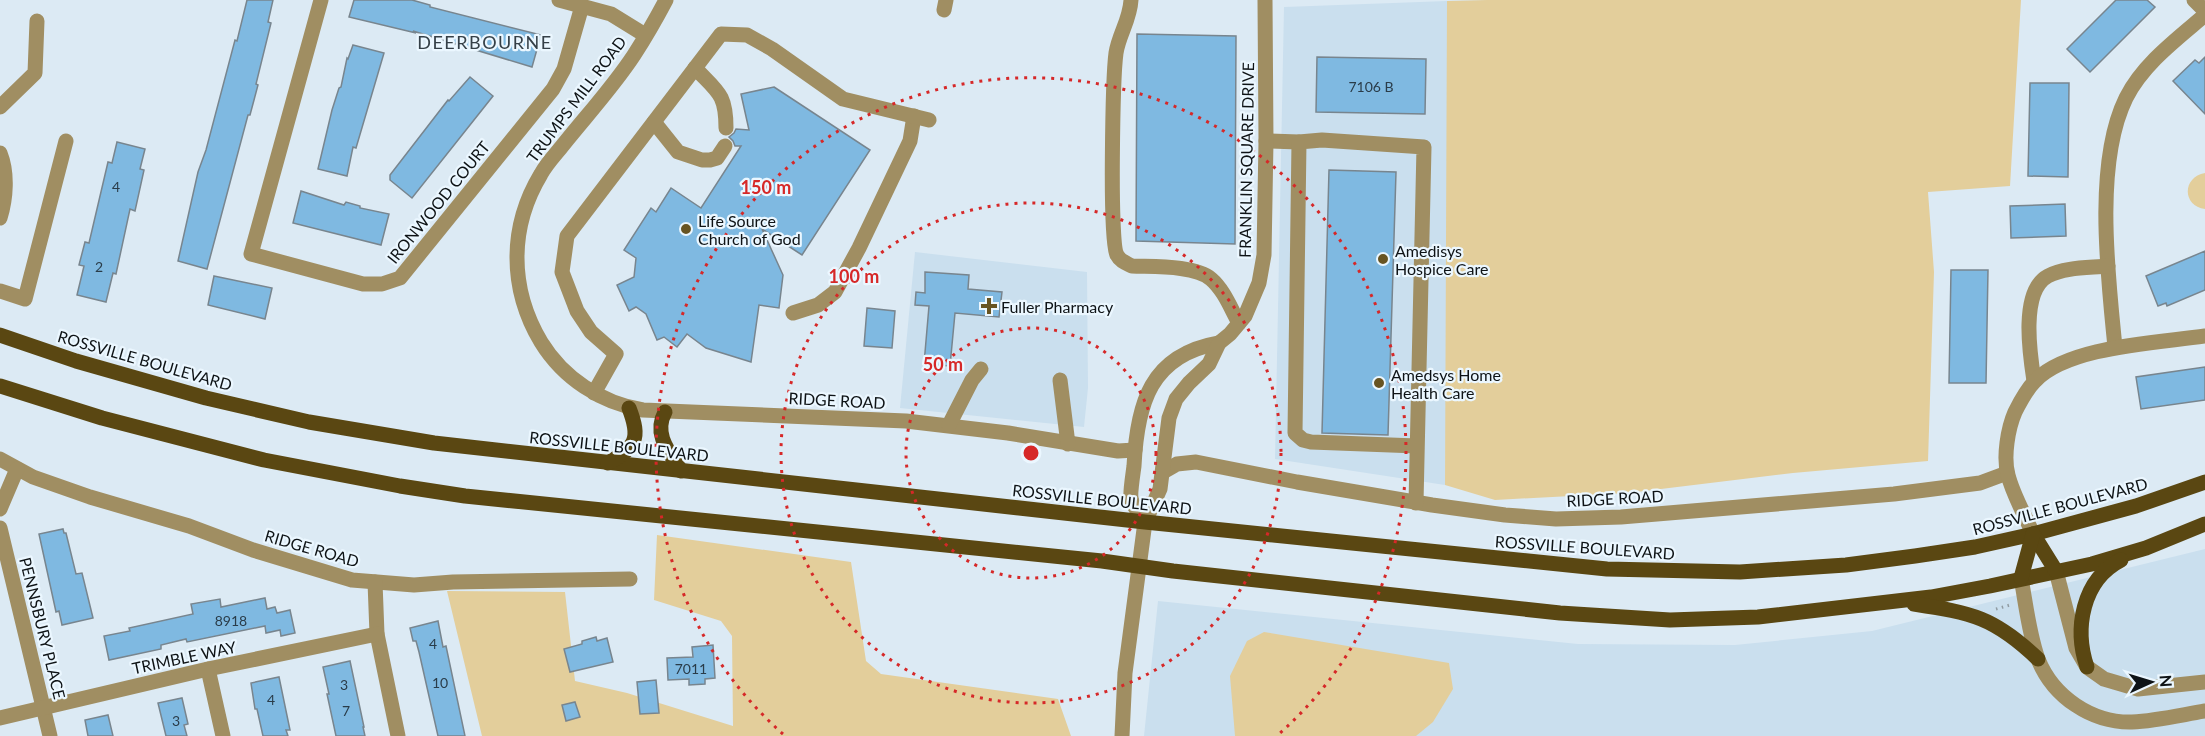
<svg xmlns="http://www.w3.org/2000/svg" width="2205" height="736" font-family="Lato,sans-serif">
<rect width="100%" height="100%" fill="#dceaf4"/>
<!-- built -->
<g fill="#cadfee">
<path d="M1447 1 1448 332 1445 485 1275 459 1284 7Z"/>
<path d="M915 252 1087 272 1088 388 1084 427 900 408Z"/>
<path d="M2205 549V736H1144L1158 601 1578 644 1735 645 1872 631Z"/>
</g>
<!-- green -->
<g fill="#e3ce9b">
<path d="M1487 0H2021L2010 186 1928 192 1934 272 1928 461 1793 473 1628 493 1495 500 1445 485 1447 1Z"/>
<path d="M2205 173V209C2182 206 2182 177 2205 173Z"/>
<path d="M657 535 851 562 866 661 881 674 1058 699 1071 736H482L447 591 565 592 575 681 627 693 733 726 732 636 721 621 654 600Z"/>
<path d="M1264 632 1449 663 1453 689 1433 722 1416 736H1235L1230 676 1247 641Z"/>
</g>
<!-- building -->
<g fill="#7fb9e1" stroke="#78858e" stroke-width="1.5">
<path d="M247 0H273L268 22 271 23 256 84 258 85 250 115H248L207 269 178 261 198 172 206 150 235 40 237 41Z"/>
<path d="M354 0H412L430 5V7L541 35 532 67 413 31 416 33 349 17Z"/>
<path d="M2116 0H2147L2155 7 2090 72 2067 49Z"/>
<path d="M1137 34 1236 36 1235 244 1136 241Z"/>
<path d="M353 45 384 53 356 148 353 147 347 176 318 169 332 110 339 88 341 87 347 58 348 59Z"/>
<path d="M1317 57 1426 59 1425 114 1316 112Z"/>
<path d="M2205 57V114L2173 81 2195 60 2199 63Z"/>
<path d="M470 77 493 96 412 198 390 180V175L448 100 449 101Z"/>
<path d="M2030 83H2069L2068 177 2028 176Z"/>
<path d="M774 87 870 150 802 255 762 229 783 275 779 308 759 305 751 362 706 348 687 334 677 347 664 337 657 340 646 314 636 307 629 311 617 285 634 277 636 258 624 250 651 208 656 212 671 188 701 208 741 146H735L733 141 729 137 734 133 736 129 749 130 741 94Z"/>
<path d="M117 142 145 149 140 169 144 170 135 211 130 209 116 274 113 273 106 302 77 295 84 266 79 265 85 242 89 243 108 162 112 163Z"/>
<path d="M1329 170 1396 172 1388 435 1322 433Z"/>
<path d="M301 191 344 205 346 202 360 206V208L389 214 381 245 293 223Z"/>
<path d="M2065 204 2066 236 2011 238 2010 206Z"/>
<path d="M2205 251V290L2167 306 2166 303 2158 306 2146 276Z"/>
<path d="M1951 270H1988L1986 383H1949Z"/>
<path d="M925 272 969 275 968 289 1002 292 999 317 955 313 950 366 924 364 929 306 915 305 916 292 925 293Z"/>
<path d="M214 276 272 288 265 319 208 305Z"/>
<path d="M867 308 895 311 892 348 864 346Z"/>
<path d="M2205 367V400L2141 409 2136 377Z"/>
<path d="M63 529 64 533H66L76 574 82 573 93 618 62 625 59 611 56 612 39 534Z"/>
<path d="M265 598 267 609 275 607 277 613 290 610 295 633 281 636 280 630 266 633 265 626 187 642 186 639 161 645V649L109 660 104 636 130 631 129 628 193 614 191 604 220 599 221 607Z"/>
<path d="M438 621 443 647 446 646 465 736H438L419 652 416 641H413L410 628Z"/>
<path d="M596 637 597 641 607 638 613 662 570 672 564 649 582 644V641Z"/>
<path d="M713 645 715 678 705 679V684L689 685V679L668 680 667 658 693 657 692 647Z"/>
<path d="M350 661 364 727H363L365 736H336L327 694H329L323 667Z"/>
<path d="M279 677 290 730H286L288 736H263L257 709H255L251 683Z"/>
<path d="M656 680 659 713 640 714 637 682Z"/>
<path d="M182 698 188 724 184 725 187 736H166L158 703Z"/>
<path d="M575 702 580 717 566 721 562 705Z"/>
<path d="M108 715 113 736H88L85 720Z"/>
</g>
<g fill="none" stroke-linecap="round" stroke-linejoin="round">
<!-- path -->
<path stroke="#909ba2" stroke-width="3" stroke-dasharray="1.5 4.5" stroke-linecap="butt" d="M1996 609 2010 605"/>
<!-- minor -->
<g stroke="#a08e62" stroke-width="15">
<path d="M321 0 251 254 363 284H382L400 278 553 89 564 69 582 6"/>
<path d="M559 0 611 14 645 35"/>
<path d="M666 0C656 19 645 38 634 55 613 87 587 115 563 145 556 154 547 163 541 174 509 227 509 288 541 342 563 378 601 403 643 410L906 421 1008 433 1118 451 1135 450"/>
<path d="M1131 0C1130 20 1119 34 1116 53 1113 75 1109 242 1117 255 1120 261 1126 263 1132 266 1152 267 1195 265 1211 279 1224 290 1231 309 1239 323"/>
<path d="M2194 0 2205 11"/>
<path d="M944 10 946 0"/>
<path d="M695 68C718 92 726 94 726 128"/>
<path d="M0 107 35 73 37 21"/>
<path d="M654 122 678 152 702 160H710L717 158 725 146"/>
<path d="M1266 141 1299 142"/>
<path d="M0 153C8 173 6 199 0 218"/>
<path d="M0 291 25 299 66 141"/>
<path d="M793 313 818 305 835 292 859 248 910 141 914 116"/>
<path d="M2115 347C2108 276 2094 163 2126 98 2143 64 2177 39 2205 15"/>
<path d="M1060 380 1068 444"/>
<path d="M2034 381C2030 355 2020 291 2048 276 2065 267 2089 268 2108 266"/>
<path d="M594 393 616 354 591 332 577 311 562 272 567 236 721 34 747 35 772 49 843 99 929 120"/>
<path d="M949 425 972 380 981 369"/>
<path d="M0 459 33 477 90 497 189 526 253 550 352 580 414 585 453 582 630 579"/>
<path d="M1163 472 1177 464 1196 462 1297 482 1432 505 1505 515 1556 519 1621 517 1894 494 1980 483 2007 473"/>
<path d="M1416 503 1424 147 1322 140 1299 142 1295 433 1303 440 1311 442 1417 446"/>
<path d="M0 509 17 469"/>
<path d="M1145 522C1141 516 1132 505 1131 498 1130 492 1133 474 1134 466 1137 404 1150 355 1219 343"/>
<path d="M0 528 50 736"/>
<path d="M2033 534C2025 515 2013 495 2008 475 2003 457 2008 428 2015 412 2020 402 2027 389 2035 381 2068 346 2158 343 2205 336"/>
<path d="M2056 571 2076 648 2087 667 2104 679 2138 689 2205 682"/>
<path d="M2021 578C2026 605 2029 634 2038 659 2053 697 2092 723 2132 722 2156 721 2181 715 2205 711"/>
<path d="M375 582 377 634 398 736"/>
<path d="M208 669 223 736"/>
<path d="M0 718 208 669 377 634"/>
<path d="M1122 736 1125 673 1145 522 1160 489 1169 418 1176 399 1189 383 1209 364 1219 343 1230 334 1245 316 1259 283 1264 255 1266 141 1265 0"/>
</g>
<!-- major -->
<g stroke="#5a4712" stroke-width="15">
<path d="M0 335 76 361 206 398 309 422 434 443 1145 522 1607 569 1740 572 1846 565 1915 556 1975 547 2033 534 2136 506 2205 482"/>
<path d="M0 386 102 418 264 460 400 486 465 496 1102 561 1173 571 1560 613 1670 620 1758 617 1931 597 1990 586 2092 564 2146 548 2205 524"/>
<path d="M665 412C653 434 669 452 681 471"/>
<path d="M608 463C636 447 641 439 629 408"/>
<path d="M2033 534 2056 571"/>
<path d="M2021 578 2033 534"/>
<path d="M1914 604C1972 613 1994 617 2038 659"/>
<path d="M2087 667C2074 629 2082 580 2121 560"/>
</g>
</g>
<!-- distance rings -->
<g fill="none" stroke="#d62828" stroke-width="3" stroke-dasharray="3 6">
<circle cx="1031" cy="453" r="125"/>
<circle cx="1031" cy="453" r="250"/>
<path d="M783 734A375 375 0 1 1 1279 734"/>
</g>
<!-- markers -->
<g fill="#675422" stroke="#ebf7ff" stroke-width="2">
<circle cx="686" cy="229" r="6"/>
<circle cx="1383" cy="259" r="6"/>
<path d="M986 297h6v6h6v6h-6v6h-6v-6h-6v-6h6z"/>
<circle cx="1379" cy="383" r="6"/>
</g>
<g text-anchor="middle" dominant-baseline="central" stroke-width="4.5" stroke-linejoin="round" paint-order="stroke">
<!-- number labels -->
<g font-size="14" fill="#2a3c49">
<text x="1371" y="86">7106 B</text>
<text x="116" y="186">4</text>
<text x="99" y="266">2</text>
<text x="231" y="620">8918</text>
<text x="433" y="643">4</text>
<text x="691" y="668">7011</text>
<text x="440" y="682">10</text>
<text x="344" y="684">3</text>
<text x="271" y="699">4</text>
<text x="346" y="710">7</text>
<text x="176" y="720">3</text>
</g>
<!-- street labels -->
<g font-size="16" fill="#0e1316" stroke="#ebf7ff">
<text transform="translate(576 99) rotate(-53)">TRUMPS MILL ROAD</text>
<text transform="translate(1246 160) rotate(-89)">FRANKLIN SQUARE DRIVE</text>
<text transform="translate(438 202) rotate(-51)">IRONWOOD COURT</text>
<text transform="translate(145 360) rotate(16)">ROSSVILLE BOULEVARD</text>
<text transform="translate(837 400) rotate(3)">RIDGE ROAD</text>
<text transform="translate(619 446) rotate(6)">ROSSVILLE BOULEVARD</text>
<text transform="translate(1615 498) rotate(-3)">RIDGE ROAD</text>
<text transform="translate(1102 499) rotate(6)">ROSSVILLE BOULEVARD</text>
<text transform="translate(2060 506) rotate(-15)">ROSSVILLE BOULEVARD</text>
<text transform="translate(1585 547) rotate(4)">ROSSVILLE BOULEVARD</text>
<text transform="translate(312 548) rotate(16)">RIDGE ROAD</text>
<text transform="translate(43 628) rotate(76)">PENNSBURY PLACE</text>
<text transform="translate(184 657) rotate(-12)">TRIMBLE WAY</text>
</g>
<!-- poi labels -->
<g font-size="16" fill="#0e1316" stroke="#ebf7ff" text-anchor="start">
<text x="698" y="220">Life Source<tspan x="698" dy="18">Church of God</tspan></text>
<text x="1395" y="250">Amedisys<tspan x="1395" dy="18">Hospice Care</tspan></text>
<text x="1001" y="306">Fuller Pharmacy</text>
<text x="1391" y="374">Amedsys Home<tspan x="1391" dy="18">Health Care</tspan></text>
</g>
<!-- neighbourhood labels -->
<g font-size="18" letter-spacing="1.5" fill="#354048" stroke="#ebf7ff">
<text x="485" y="42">DEERBOURNE</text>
</g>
</g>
<circle cx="1031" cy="453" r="9" fill="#d62828" stroke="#ebf7ff" stroke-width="3"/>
<g font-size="18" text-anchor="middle" font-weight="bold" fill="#d62828" stroke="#ebf7ff" stroke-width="4.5" stroke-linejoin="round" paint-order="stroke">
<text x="766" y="194">150 m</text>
<text x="854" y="283">100 m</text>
<text x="943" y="371">50 m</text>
</g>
<!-- north arrow -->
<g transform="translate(2151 682) rotate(86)" stroke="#ebf7ff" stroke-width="4.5" paint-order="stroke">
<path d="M0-4.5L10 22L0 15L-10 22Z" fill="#0e1316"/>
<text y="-9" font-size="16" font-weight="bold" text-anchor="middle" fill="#0e1316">N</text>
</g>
</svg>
